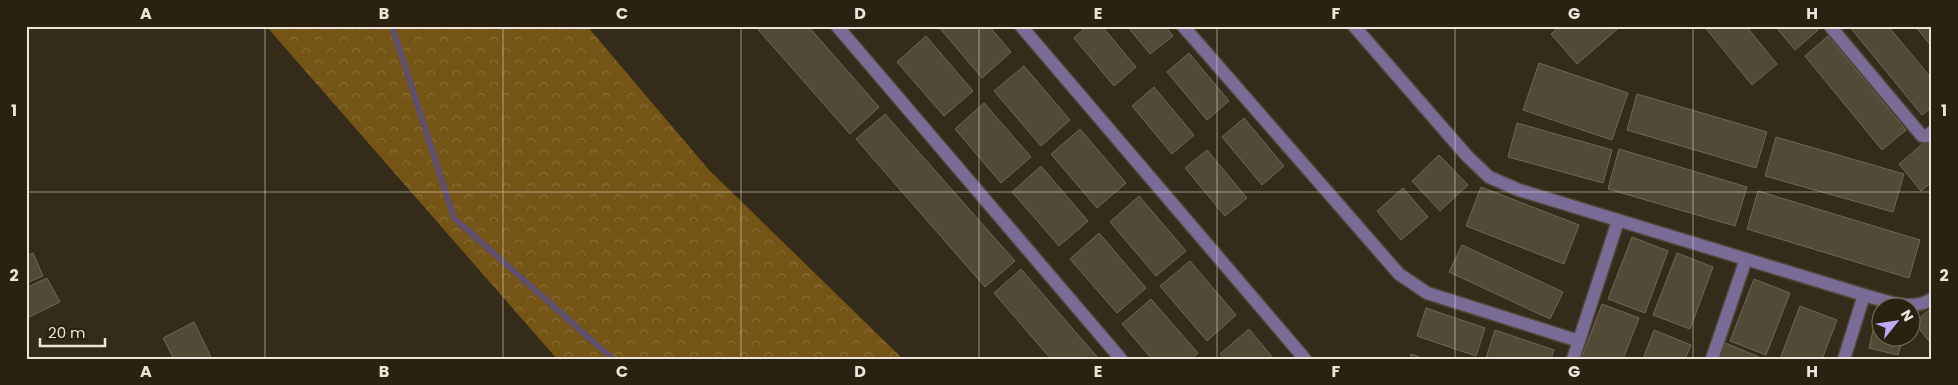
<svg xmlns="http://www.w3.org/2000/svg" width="1958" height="385" font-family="Poppins,sans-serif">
<defs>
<pattern id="forest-crowns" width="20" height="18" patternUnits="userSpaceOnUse" patternTransform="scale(1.25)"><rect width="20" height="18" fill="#745515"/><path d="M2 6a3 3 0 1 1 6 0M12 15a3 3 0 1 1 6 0" fill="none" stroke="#886d36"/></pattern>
</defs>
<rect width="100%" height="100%" fill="#342b1a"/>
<!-- forest -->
<path fill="url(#forest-crowns)" d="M266 26H587L709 170 903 359H557Z"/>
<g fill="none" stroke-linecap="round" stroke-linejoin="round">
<!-- stream -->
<path stroke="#5f4e6e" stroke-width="6" d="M392 26 454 218 613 359"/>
</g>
<!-- building -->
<g fill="#534937" stroke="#726754">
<path d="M755 26H808L879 107 850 134Z"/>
<path d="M938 26H989L1011 52 982 78Z"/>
<path d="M1087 26H1102L1136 67 1114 86 1074 38Z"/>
<path d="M1127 26H1165L1173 36 1150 54Z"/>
<path d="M1560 26H1621L1577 64 1551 34Z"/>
<path d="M1704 26H1746L1777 64 1752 85Z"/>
<path d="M1775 26H1815L1818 30 1795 50Z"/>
<path d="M1849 26H1888L1932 79V107L1922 115Z"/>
<path d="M1915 26H1932V47Z"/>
<path d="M926 36 973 91 944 116 897 62Z"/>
<path d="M1828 36 1906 130 1882 150 1805 56Z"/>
<path d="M1189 53 1229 101 1207 120 1167 72Z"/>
<path d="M1539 63 1628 93 1612 140 1523 110Z"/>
<path d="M1024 66 1070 120 1041 146 994 91Z"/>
<path d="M1154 87 1194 135 1172 154 1132 106Z"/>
<path d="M1637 94 1767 132 1756 168 1627 130Z"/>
<path d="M984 103 1031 157 1001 183 955 129Z"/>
<path d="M885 114 1015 261 985 287 856 139Z"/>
<path d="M1244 118 1284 166 1262 185 1222 137Z"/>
<path d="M1517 123 1612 150 1603 183 1508 157Z"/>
<path d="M1080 129 1126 183 1097 208 1051 154Z"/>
<path d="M1932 136V182L1921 191 1899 164Z"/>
<path d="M1776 137 1904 174 1893 212 1765 176Z"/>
<path d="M1619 149 1747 187 1735 226 1608 189Z"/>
<path d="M1207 150 1247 198 1225 216 1185 168Z"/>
<path d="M1439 155 1468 185 1440 211 1412 181Z"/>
<path d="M1041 166 1088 221 1059 246 1012 192Z"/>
<path d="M1481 187 1579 225 1564 264 1466 226Z"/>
<path d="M1403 188 1428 217 1401 240 1377 211Z"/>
<path d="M1758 191 1920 240 1909 278 1747 229Z"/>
<path d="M1139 196 1186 251 1156 276 1110 222Z"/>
<path d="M1099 233 1146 288 1117 313 1070 259Z"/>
<path d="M1632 237 1668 251 1645 313 1608 299Z"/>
<path d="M1462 245 1563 292 1550 319 1449 272Z"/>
<path d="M33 253 43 276 26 283V256Z"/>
<path d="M1677 253 1713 267 1690 329 1653 315Z"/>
<path d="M1190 261 1236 315 1207 341 1160 286Z"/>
<path d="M1021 269 1099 359H1051L994 293Z"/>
<path d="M47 278 60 302 29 317 26 313V288Z"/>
<path d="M1754 279 1790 293 1766 355 1730 341Z"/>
<path d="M1151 299 1198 353 1192 359H1152L1122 324Z"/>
<path d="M1602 304 1639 318 1623 359H1581Z"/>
<path d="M1800 306 1837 320 1822 359H1780Z"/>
<path d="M1426 308 1485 328 1476 356 1417 336Z"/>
<path d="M1932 308V345L1914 322Z"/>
<path d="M1877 313 1880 314V338H1903L1898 355 1869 348Z"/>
<path d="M194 322 212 359H174L163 338Z"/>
<path d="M1249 329 1274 359H1224L1220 354Z"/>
<path d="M1495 330 1554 350 1551 359 1486 358Z"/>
<path d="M1654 330 1691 345 1685 359H1643Z"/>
<path d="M1723 342 1759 357V359H1716Z"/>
<path d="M1411 354 1425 359H1410Z"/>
</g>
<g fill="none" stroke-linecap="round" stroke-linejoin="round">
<!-- minor casing -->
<g stroke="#514939" stroke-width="15">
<g id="minor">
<path d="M837 26 1121 359"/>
<path d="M1021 26 1305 359"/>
<path d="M1183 26 1399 274 1427 293 1579 341"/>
<path d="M1354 26 1467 156 1489 177 1519 190 1864 295C1886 301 1911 312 1932 299"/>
<path d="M1830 26 1922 136H1927L1932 132"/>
<path d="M1573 359 1618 221"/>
<path d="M1712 359 1746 259"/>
<path d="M1844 359 1864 295"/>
</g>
</g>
<!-- minor -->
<use href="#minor" stroke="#796c97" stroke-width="12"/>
</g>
<!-- grid -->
<path fill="none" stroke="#ece5db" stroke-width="1" stroke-opacity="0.55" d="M265 26V359M503 26V359M741 26V359M979 26V359M1217 26V359M1455 26V359M1693 26V359M26 192H1932"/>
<!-- border -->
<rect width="1958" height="385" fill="none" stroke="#2a2111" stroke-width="55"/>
<!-- north arrow -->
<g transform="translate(1896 322) rotate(60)"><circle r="24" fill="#2a2111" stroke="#786f62"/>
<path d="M0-4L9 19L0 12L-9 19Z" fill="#c0a8f4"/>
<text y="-8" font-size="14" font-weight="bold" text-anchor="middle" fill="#ece5db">N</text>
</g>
<!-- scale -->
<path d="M40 338v8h65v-8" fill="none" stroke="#ece5db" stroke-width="2.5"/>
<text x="48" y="338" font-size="15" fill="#ece5db" stroke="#2a2111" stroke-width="4" paint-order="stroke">20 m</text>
<rect x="28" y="28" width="1902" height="330" fill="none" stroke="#ece5db" stroke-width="2"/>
<g font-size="16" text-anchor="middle" font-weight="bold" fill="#ece5db">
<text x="146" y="19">A</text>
<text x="384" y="19">B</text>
<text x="622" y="19">C</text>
<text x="860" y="19">D</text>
<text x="1098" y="19">E</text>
<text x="1336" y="19">F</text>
<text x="1574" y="19">G</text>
<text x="1812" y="19">H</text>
<text x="14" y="116">1</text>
<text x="1944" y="116">1</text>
<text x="14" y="281">2</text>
<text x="1944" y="281">2</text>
<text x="146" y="377">A</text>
<text x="384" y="377">B</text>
<text x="622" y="377">C</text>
<text x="860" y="377">D</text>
<text x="1098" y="377">E</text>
<text x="1336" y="377">F</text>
<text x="1574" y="377">G</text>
<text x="1812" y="377">H</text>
</g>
</svg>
